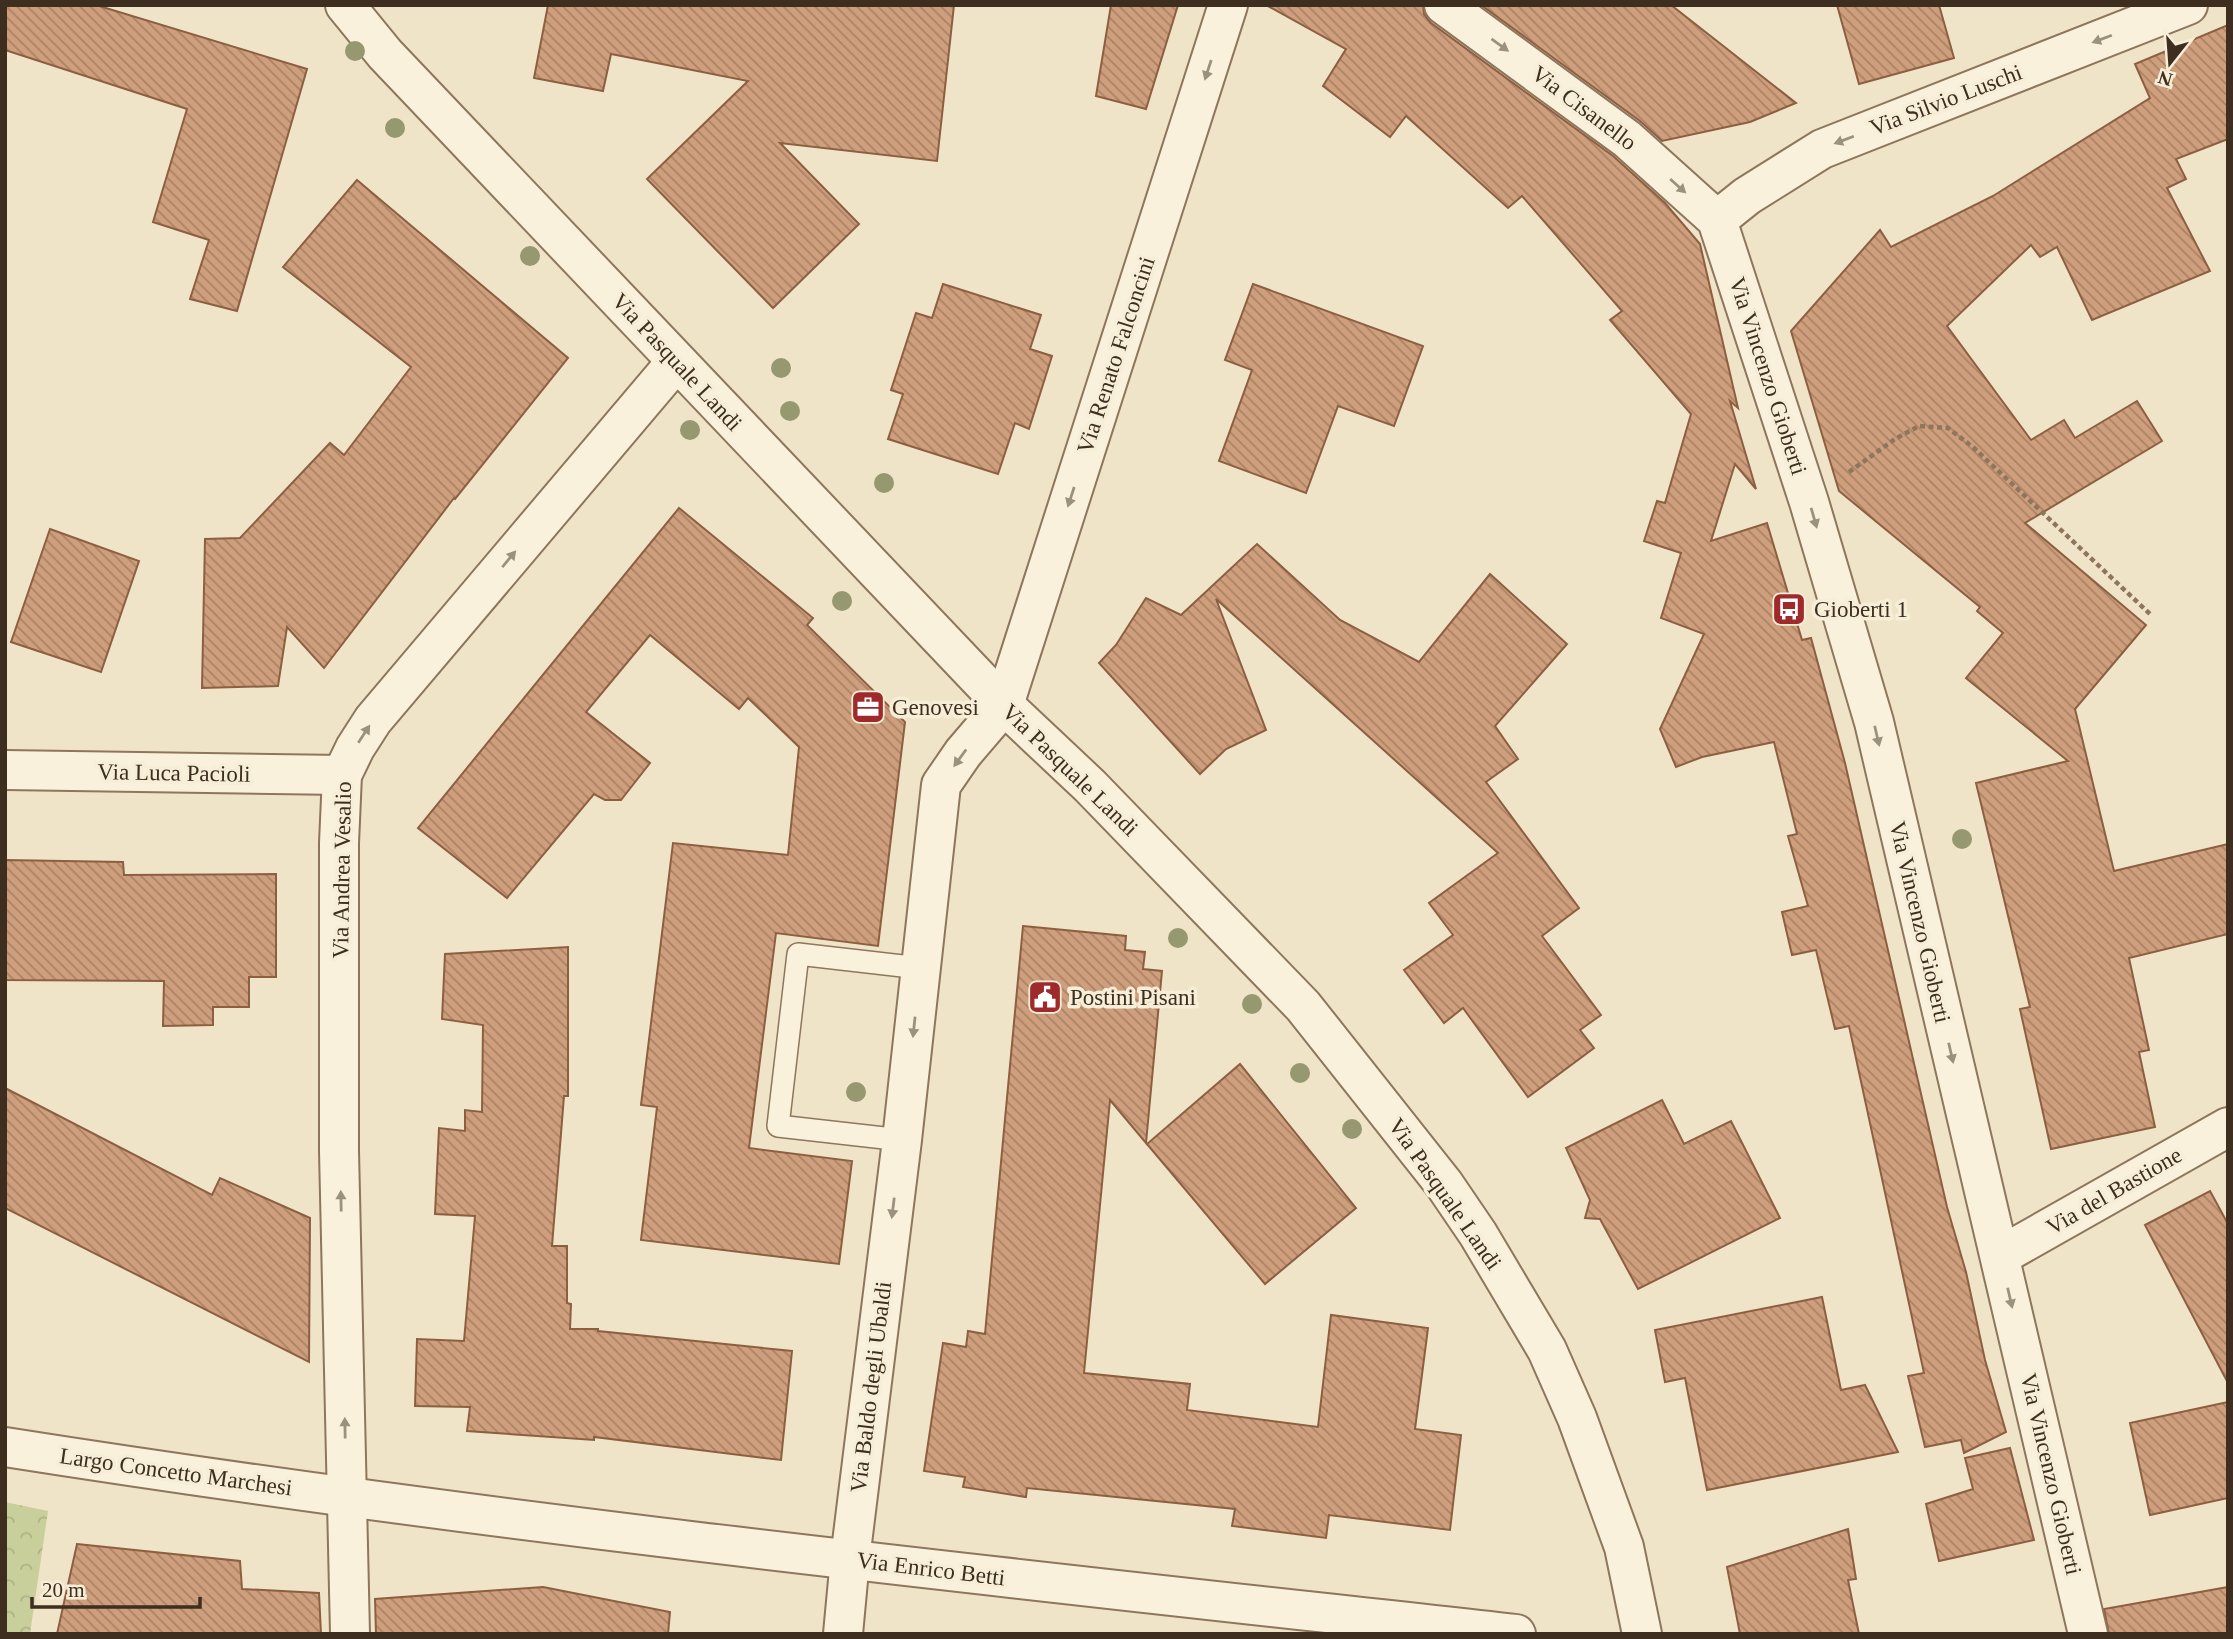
<svg xmlns="http://www.w3.org/2000/svg" width="2233" height="1639" font-family="Georgia,serif">
<defs>
<pattern id="park-crowns" width="20" height="18" patternUnits="userSpaceOnUse" patternTransform="scale(1.75)"><rect width="20" height="18" fill="#c9cf9b"/><path d="M2 6a3 3 0 1 1 6 0M12 15a3 3 0 1 1 6 0" fill="none" stroke="#aeb285"/></pattern>
<pattern id="building-back-hatch" width="6" height="6" patternUnits="userSpaceOnUse" patternTransform="scale(1.75)"><rect width="6" height="6" fill="#cf9f7d"/><path d="M-1 5l2 2M0 0l6 6M5-1l2 2" fill="none" stroke="#a98266"/></pattern>
</defs>
<rect width="100%" height="100%" fill="#f0e4c8"/>
<!-- park -->
<path fill="url(#park-crowns)" d="M5 1502 48 1511 30 1634H5Z"/>
<!-- building -->
<g fill="url(#building-back-hatch)" stroke="#8d5f41" stroke-width="2">
<path d="M5 5H96L307 69 237 311 190 299 209 240 153 222 187 109 5 50Z"/>
<path d="M548 5H954L937 161 780 143 859 224 773 308 647 179 748 81 611 54 603 91 534 78Z"/>
<path d="M1111 5H1178L1146 109 1096 96Z"/>
<path d="M1266 5H1423L1424 14 1431 23 1613 156 1665 203 1700 244 1738 408 1730 401 1756 489 1735 464 1711 541 1767 523 1802 640 1811 638 1845 763 1947 1207 1966 1272 1985 1360 2006 1432 1964 1453 1961 1440 1925 1447 1908 1376 1924 1373 1849 1026 1835 1029 1816 950 1792 955 1782 912 1808 906 1788 836 1797 834 1774 742 1702 757 1676 767 1660 729 1704 634 1661 618 1681 553 1644 541 1657 501 1665 503 1691 414 1610 320 1622 311 1522 196 1508 208 1406 116 1390 137 1323 86 1346 49Z"/>
<path d="M1481 5H1671L1796 103 1750 122 1662 141 1640 121Z"/>
<path d="M1837 5H1939L1954 58 1859 84Z"/>
<path d="M2228 25V139L2176 159 2186 179 2167 188 2210 271 2092 320 2057 247 2040 257 2031 245 1947 326 2031 440 2064 420 2075 438 2137 401 2162 441 2025 523 2146 625 2075 709 2114 871 2228 844V934L2129 958 2149 1050 2139 1052 2155 1127 2051 1149 2020 1009 2030 1007 1976 783 2068 761 1966 678 2003 633 1977 611 1980 607 1839 491 1791 331 1880 230 1891 247 1993 196 2150 98 2135 64Z"/>
<path d="M357 180 568 358 455 499 454 498 324 668 287 627 278 686 202 688 205 539 240 538 330 443 344 455 411 367 283 267Z"/>
<path d="M943 284 1041 315 1030 349 1052 356 1029 429 1015 423 998 474 888 439 903 394 891 390 916 313 932 318Z"/>
<path d="M1253 284 1423 346 1394 426 1338 406 1306 493 1219 461 1252 370 1225 360Z"/>
<path d="M679 508 813 618 807 625 905 722 878 946 776 933 749 1148 852 1161 839 1264 641 1240 657 1107 641 1105 673 843 788 855 799 747 748 698 739 709 650 635 586 712 650 763 621 800H605L594 794 507 898 418 828Z"/>
<path d="M50 529 139 561 101 672 11 642Z"/>
<path d="M1257 544 1340 620 1419 662 1490 574 1567 644 1495 726 1518 759 1486 782 1579 908 1542 936 1601 1015 1580 1030 1594 1048 1528 1097 1463 1008 1444 1023 1404 970 1453 935 1429 903 1498 853 1216 599 1266 730 1226 749 1200 774 1099 663 1116 645 1146 598 1181 615Z"/>
<path d="M5 860 123 862 124 875 276 874V977H249V1007H213V1025L163 1026 164 981 5 980Z"/>
<path d="M1023 926 1126 936 1125 950 1145 952 1143 969 1162 971 1146 1143 1110 1100 1084 1373 1190 1384 1187 1410 1318 1427 1331 1315 1428 1328 1415 1429 1461 1435 1450 1530 1329 1515 1326 1538 1232 1526 1235 1509 1027 1488 1026 1497 963 1487 965 1477 924 1471 943 1343 966 1347 968 1331 985 1334Z"/>
<path d="M568 947V1096H564L552 1246H567V1303L571 1304 570 1329H598V1331L792 1351 781 1460 594 1437V1440L467 1431 470 1407 415 1406 417 1339 464 1341 475 1216 435 1214 439 1128 465 1131V1110L482 1112 483 1025 442 1019 445 954Z"/>
<path d="M1240 1064 1356 1208 1265 1284 1147 1144Z"/>
<path d="M5 1088 212 1195 220 1178 310 1218 309 1362 5 1208Z"/>
<path d="M1662 1100 1684 1144 1731 1121 1780 1218 1638 1289 1600 1219 1585 1218 1590 1200 1566 1148Z"/>
<path d="M2210 1191 2228 1224V1383L2145 1225Z"/>
<path d="M1822 1297 1841 1390 1865 1385 1898 1452 1707 1490 1685 1378 1665 1382 1655 1330Z"/>
<path d="M2228 1402V1498L2150 1515 2130 1423Z"/>
<path d="M2010 1448 2034 1540 1939 1561 1926 1504 1973 1489 1965 1458Z"/>
<path d="M1848 1529 1856 1579 1848 1580 1859 1634H1740L1727 1567Z"/>
<path d="M77 1544 240 1561 242 1589 319 1593 321 1634H57Z"/>
<path d="M543 1587 670 1612 668 1634H376L375 1599Z"/>
<path d="M2228 1587V1634H2109L2104 1609Z"/>
</g>
<g fill="none" stroke-linecap="round" stroke-linejoin="round">
<!-- lane casing -->
<g stroke="#8d765c" stroke-width="24">
<path id="lane" d="M902 1140 778 1126 798 954 920 968"/>
</g>
<!-- street casing -->
<g stroke="#8d765c" stroke-width="42">
<g id="street">
<path d="M345 5 385 54 1004 705 1090 786 1303 1006 1444 1184 1478 1234 1547 1350 1577 1418 1624 1547 1642 1634"/>
<path d="M1444 5 1627 139 1717 220 1809 502 1874 722 2088 1634"/>
<path d="M1717 220 1747 196 1822 149 2188 5"/>
<path d="M5 770 342 775"/>
<path d="M2000 1256 2228 1127"/>
<path d="M5 1447C507 1526 1012 1578 1516 1634"/>
<path d="M350 1634 339 1151V843L342 775 355 748 373 720 676 362"/>
<path d="M843 1634 850 1559 902 1140 941 785 963 753 1004 705 1228 5"/>
</g>
</g>
<!-- path -->
<path stroke="#8d765c" stroke-width="4.5" stroke-dasharray="5 3.5" stroke-linecap="butt" d="M1849 472 1895 439 1919 426 1948 428 1974 448 2150 614"/>
<!-- lane -->
<use href="#lane" stroke="#faf1dc" stroke-width="21"/>
<!-- street -->
<use href="#street" stroke="#faf1dc" stroke-width="38"/>
</g>
<!-- trees -->
<g fill="#96986f">
<circle cx="355" cy="51" r="10"/>
<circle cx="395" cy="128" r="10"/>
<circle cx="530" cy="256" r="10"/>
<circle cx="781" cy="368" r="10"/>
<circle cx="790" cy="411" r="10"/>
<circle cx="690" cy="430" r="10"/>
<circle cx="884" cy="483" r="10"/>
<circle cx="842" cy="601" r="10"/>
<circle cx="1962" cy="839" r="10"/>
<circle cx="1178" cy="938" r="10"/>
<circle cx="1252" cy="1004" r="10"/>
<circle cx="1300" cy="1073" r="10"/>
<circle cx="856" cy="1092" r="10"/>
<circle cx="1352" cy="1129" r="10"/>
</g>
<!-- one-way arrows -->
<defs><path id="oneway-solid" d="M-6-.8H1V-3.2L6.5 0L1 3.2V.8H-6Z" transform="scale(1.75)"/></defs>
<g fill="#9c907e">
<use href="#oneway-solid" transform="translate(2102 39) rotate(159)"/>
<use href="#oneway-solid" transform="translate(1500 45) rotate(36)"/>
<use href="#oneway-solid" transform="translate(1208 70) rotate(108)"/>
<use href="#oneway-solid" transform="translate(1844 140) rotate(159)"/>
<use href="#oneway-solid" transform="translate(1678 186) rotate(42)"/>
<use href="#oneway-solid" transform="translate(1071 497) rotate(108)"/>
<use href="#oneway-solid" transform="translate(1814 518) rotate(74)"/>
<use href="#oneway-solid" transform="translate(509 559) rotate(-50)"/>
<use href="#oneway-solid" transform="translate(364 734) rotate(-57)"/>
<use href="#oneway-solid" transform="translate(1877 736) rotate(77)"/>
<use href="#oneway-solid" transform="translate(960 758) rotate(126)"/>
<use href="#oneway-solid" transform="translate(914 1027) rotate(96)"/>
<use href="#oneway-solid" transform="translate(1951 1053) rotate(77)"/>
<use href="#oneway-solid" transform="translate(341 1201) rotate(-91)"/>
<use href="#oneway-solid" transform="translate(893 1208) rotate(97)"/>
<use href="#oneway-solid" transform="translate(2010 1298) rotate(77)"/>
<use href="#oneway-solid" transform="translate(345 1428) rotate(-91)"/>
</g>
<!-- icons -->
<defs>
<g id="bus-square" transform="scale(1.75)"><rect x="-9" y="-9" width="18" height="18" rx="4" fill="#9e2a2b" stroke="#f7eed8"/><path d="M-5-6H5V4H4V6H2V4H-2V6H-4V4H-5ZM-3.5-4V0h7V-4ZM-3.5 1.2v1.5H-2V1.2ZM2 1.2v1.5H3.5V1.2Z" fill="#fff"/></g>
<g id="office-square" transform="scale(1.75)"><rect x="-9" y="-9" width="18" height="18" rx="4" fill="#9e2a2b" stroke="#f7eed8"/><path d="M-6-3h4V-5.5h4V-3h4V5H-6ZM-1-4.5V-3h2v-1.5ZM-6 0V1H6V0Z" fill="#fff"/></g>
<g id="civic-square" transform="scale(1.75)"><rect x="-9" y="-9" width="18" height="18" rx="4" fill="#9e2a2b" stroke="#f7eed8"/><path d="M-.6-6.5H3V-4.5H.6V-3L4-1V1h2V6H-6V1h2V-1L-.6-3ZM-1.2 2.5V6h2.4V2.5Z" fill="#fff"/></g>
</defs>
<g fill-rule="evenodd">
<use href="#bus-square" x="1789" y="609"/>
<use href="#office-square" x="868" y="707"/>
<use href="#civic-square" x="1045" y="997"/>
</g>
<g text-anchor="middle" dominant-baseline="central" stroke-width="7" stroke-linejoin="round" paint-order="stroke">
<!-- street labels -->
<g font-size="23" fill="#3d2e20" stroke="#f7eed8">
<text transform="translate(1946 100) rotate(-21)">Via Silvio Luschi</text>
<text transform="translate(1584 108) rotate(37)">Via Cisanello</text>
<text transform="translate(1116 355) rotate(-72)">Via Renato Falconcini</text>
<text transform="translate(677 362) rotate(47)">Via Pasquale Landi</text>
<text transform="translate(1768 376) rotate(72)">Via Vincenzo Gioberti</text>
<text transform="translate(1070 770) rotate(44)">Via Pasquale Landi</text>
<text transform="translate(174 773) rotate(1)">Via Luca Pacioli</text>
<text transform="translate(342 870) rotate(-89)">Via Andrea Vesalio</text>
<text transform="translate(1920 922) rotate(77)">Via Vincenzo Gioberti</text>
<text transform="translate(2114 1191) rotate(-30)">Via del Bastione</text>
<text transform="translate(1445 1194) rotate(55)">Via Pasquale Landi</text>
<text transform="translate(871 1387) rotate(-83)">Via Baldo degli Ubaldi</text>
<text transform="translate(176 1472) rotate(8)">Largo Concetto Marchesi</text>
<text transform="translate(2051 1474) rotate(77)">Via Vincenzo Gioberti</text>
<text transform="translate(931 1569) rotate(7)">Via Enrico Betti</text>
</g>
<!-- poi labels -->
<g font-size="23" fill="#3d2e20" stroke="#f7eed8" text-anchor="start">
<text x="1814" y="609">Gioberti 1</text>
<text x="892" y="707">Genovesi</text>
<text x="1070" y="997">Postini Pisani</text>
</g>
</g>
<!-- border -->
<rect width="2233" height="1639" fill="none" stroke="#3d2e20" stroke-width="14"/>
<!-- north arrow -->
<g transform="translate(2170 63) rotate(197)" stroke="#f7eed8" stroke-width="5" paint-order="stroke">
<path d="M0-5L12 26L0 18L-12 26Z" fill="#3d2e20"/>
<text y="-10" font-size="19" font-weight="bold" text-anchor="middle" fill="#3d2e20">N</text>
</g>
<!-- scale -->
<path d="M32 1597v10h168v-10" fill="none" stroke="#3d2e20" stroke-width="3.5"/>
<text x="42" y="1597" font-size="21" fill="#3d2e20" stroke="#f7eed8" stroke-width="5" paint-order="stroke">20 m</text>
</svg>
